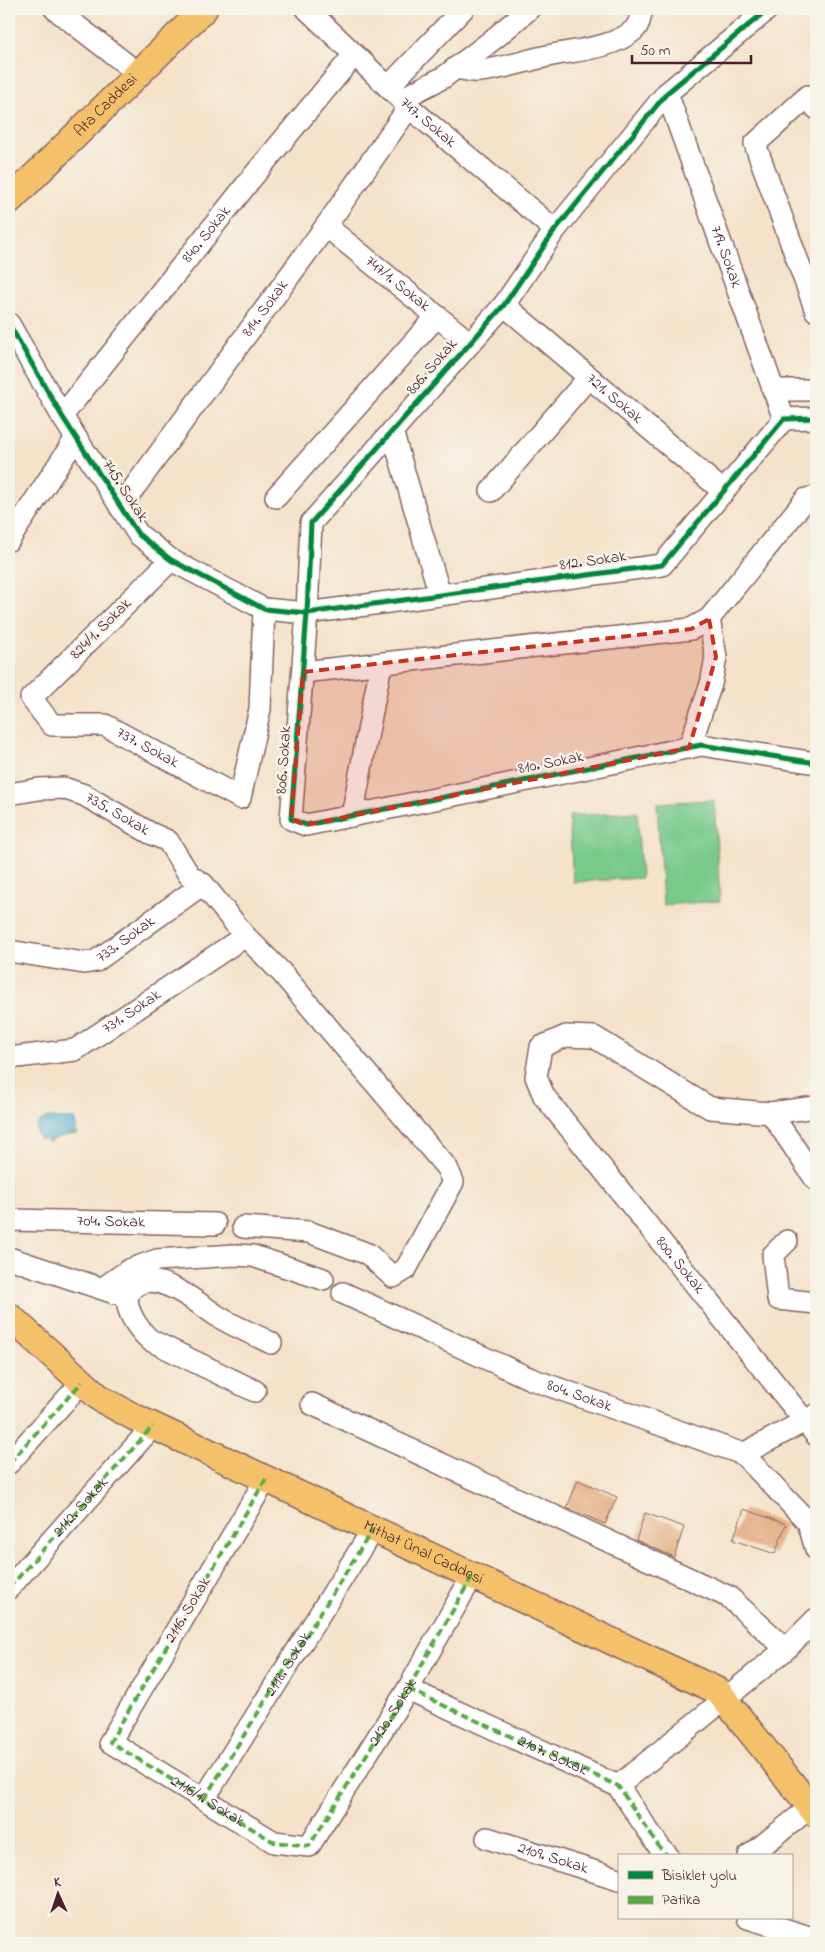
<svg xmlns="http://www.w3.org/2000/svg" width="825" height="1952" font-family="'Indie Flower',sans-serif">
<rect width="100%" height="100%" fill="#f7f3e8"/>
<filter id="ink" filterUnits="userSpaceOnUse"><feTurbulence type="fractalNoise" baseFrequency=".02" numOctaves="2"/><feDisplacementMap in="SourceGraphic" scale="10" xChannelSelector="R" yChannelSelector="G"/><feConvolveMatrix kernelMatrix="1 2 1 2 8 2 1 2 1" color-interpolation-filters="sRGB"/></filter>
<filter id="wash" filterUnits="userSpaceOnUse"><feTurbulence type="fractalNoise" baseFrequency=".0096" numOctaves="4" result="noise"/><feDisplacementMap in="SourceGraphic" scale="20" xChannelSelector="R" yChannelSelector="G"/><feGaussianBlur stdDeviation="1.12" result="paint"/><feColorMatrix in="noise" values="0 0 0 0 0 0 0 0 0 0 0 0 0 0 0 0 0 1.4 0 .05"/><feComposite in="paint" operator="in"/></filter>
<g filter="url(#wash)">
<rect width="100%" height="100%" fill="#f4e2c9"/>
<!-- green -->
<g fill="#78c98a" stroke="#61745a">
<path d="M714 800 720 901 663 905 657 803Z"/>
<path d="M637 812 641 878 573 882 569 816Z"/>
</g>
<!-- water -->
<path fill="#4aa8c9" stroke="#4a647a" d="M46 1118 75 1119 77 1134 59 1137 49 1142 44 1139H40C33 1131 35 1122 46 1118Z"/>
<g id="blocks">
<!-- building -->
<g fill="#e2a87a">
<path d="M578 1480 617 1497 605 1524 567 1508Z"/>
<path d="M744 1509 786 1524 775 1554 733 1540Z"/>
<path d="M645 1513 684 1527 674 1557 636 1540Z"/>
</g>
</g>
</g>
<g filter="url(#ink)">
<use href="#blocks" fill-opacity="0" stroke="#866362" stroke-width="1"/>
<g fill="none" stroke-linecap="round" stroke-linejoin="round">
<!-- minor casing -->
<g stroke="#866362" stroke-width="24">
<g id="minor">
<path d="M55 9 139 74"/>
<path id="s1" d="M307 9 409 107 555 230"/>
<path d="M768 9 667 93 555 230 504 305 311 523 307 613 291 819 306 825 701 745 816 763"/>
<path d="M456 68C464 69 472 72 479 71 501 69 521 62 543 57 571 50 611 50 634 30 640 24 641 17 641 9"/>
<path d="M388 87 463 9"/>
<path id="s2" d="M667 93 784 419"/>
<path d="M401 99 444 77 495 38 529 9"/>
<path d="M816 108 808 96 755 144 816 311"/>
<path id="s3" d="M326 226 470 343"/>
<path id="s4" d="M504 305 724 492"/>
<path d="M9 324 62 416 138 534 171 560 264 609 307 613 662 565 784 419 816 418"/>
<path d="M773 390H816"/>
<path id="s5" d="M62 416 255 174 354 55"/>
<path d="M392 431 440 595"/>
<path d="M491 491 589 377"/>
<path d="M276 497 437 316"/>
<path id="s6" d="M120 507 326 226 409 107"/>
<path d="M9 540 76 438"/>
<path id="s7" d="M171 560 31 698 52 725H105L240 798 260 709 264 609"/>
<path d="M303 672 691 629 709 619 806 499 816 497"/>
<path d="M689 748 711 684 716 657 709 619"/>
<path id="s8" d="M9 794 39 789 63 788 84 795 150 833 168 841 189 875 203 884 245 936 281 972 447 1168 453 1182 406 1269 393 1277 368 1254 309 1232 243 1227"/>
<path d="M352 816 381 664"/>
<path id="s9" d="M9 951 84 963 96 961 203 884"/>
<path id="s10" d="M9 1058 75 1050 245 936"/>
<path id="s11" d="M816 1107 771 1113 710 1108 594 1037 566 1036 541 1047 536 1077 544 1096 816 1435"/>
<path d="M771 1113 816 1180"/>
<path id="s12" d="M9 1220 215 1224"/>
<path d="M787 1241 773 1255 778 1299 816 1303"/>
<path d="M9 1258 115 1293"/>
<path d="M103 1288 129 1270 157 1260 235 1255 253 1256 323 1279"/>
<path id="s13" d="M343 1293 531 1379 743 1454 808 1522 816 1549"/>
<path d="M255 1391 150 1340C135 1327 111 1291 144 1282 165 1276 202 1306 219 1317 235 1327 254 1334 271 1343"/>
<path d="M312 1404 729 1597 786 1649"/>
<path d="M743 1454 816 1415"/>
<path d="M9 1463 82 1382"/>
<path id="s14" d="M266 1479 110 1742 274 1842 309 1846 408 1689 473 1575"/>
<path d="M9 1588 153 1426"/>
<path d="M408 1689 618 1786 660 1848 668 1856"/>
<path d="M618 1786 786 1649 816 1619"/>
<path d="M204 1799 373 1529"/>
<path id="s15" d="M487 1838 619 1879"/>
<path d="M749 1856 811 1807"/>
<path d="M748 1918 816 1939"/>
</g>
</g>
<!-- major casing -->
<g stroke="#866362" stroke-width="29">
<g id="major">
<path id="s16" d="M9 201 204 9"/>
<path id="s17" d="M9 1316 101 1399 134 1417 718 1691 816 1814"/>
</g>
</g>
<!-- minor -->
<use href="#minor" stroke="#fff" stroke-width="21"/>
<!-- major -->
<use href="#major" stroke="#f4c16a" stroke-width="26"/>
<!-- quiet -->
<g stroke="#57aa44" stroke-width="4" stroke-dasharray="8 4" stroke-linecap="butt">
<path d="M9 1463 82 1382"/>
<path d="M266 1479 110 1742 274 1842 309 1846 408 1689 473 1575"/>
<path id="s18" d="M9 1588 153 1426"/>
<path id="s19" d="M408 1689 618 1786 660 1848 668 1856"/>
<path id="s20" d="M204 1799 373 1529"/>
</g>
<!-- cycleway casing -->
<g stroke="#f7f3e8" stroke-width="8">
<g id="cycleway">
<path d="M768 9 667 93 555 230 504 305 311 523 307 613 291 819 306 825 701 745 816 763"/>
<path d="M9 324 62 416 138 534 171 560 264 609 307 613 662 565 784 419 816 418"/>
</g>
</g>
<!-- cycleway -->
<use href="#cycleway" stroke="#00873e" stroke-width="5"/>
</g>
</g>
<!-- marked area -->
<path fill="#c8321e" fill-opacity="0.2" stroke="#c8321e" stroke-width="4" stroke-dasharray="10 6" stroke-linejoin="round" d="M709 619 716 657 689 748 306 825 291 819 303 672 691 629Z"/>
<g text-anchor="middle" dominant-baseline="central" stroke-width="5" stroke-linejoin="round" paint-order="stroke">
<!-- street labels -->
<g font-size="16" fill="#4a1f2b" stroke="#f7f3e8">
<text stroke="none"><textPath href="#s16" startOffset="136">Ata Caddesi</textPath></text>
<text stroke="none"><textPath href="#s1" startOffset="166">747. Sokak</textPath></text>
<text stroke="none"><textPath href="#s5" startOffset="232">840. Sokak</textPath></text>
<text stroke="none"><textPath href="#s2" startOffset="174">719. Sokak</textPath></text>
<text stroke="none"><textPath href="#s3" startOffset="92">747/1. Sokak</textPath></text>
<text stroke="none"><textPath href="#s6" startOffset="246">814. Sokak</textPath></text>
<text transform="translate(432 367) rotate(-49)">806. Sokak</text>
<text stroke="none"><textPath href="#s4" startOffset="145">721. Sokak</textPath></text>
<text transform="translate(125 491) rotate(57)">745. Sokak</text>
<text transform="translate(593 561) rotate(-8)">812. Sokak</text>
<text transform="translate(101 629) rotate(-45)">824/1. Sokak</text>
<text stroke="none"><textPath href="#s7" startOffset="332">737. Sokak</textPath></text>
<text transform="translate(284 760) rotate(-86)">806. Sokak</text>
<text transform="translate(551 763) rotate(-11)">810. Sokak</text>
<text stroke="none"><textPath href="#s8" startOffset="115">735. Sokak</textPath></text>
<text stroke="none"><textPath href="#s9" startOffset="125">733. Sokak</textPath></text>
<text stroke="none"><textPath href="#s10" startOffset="135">731. Sokak</textPath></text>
<text stroke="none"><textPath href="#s12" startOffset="102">704. Sokak</textPath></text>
<text stroke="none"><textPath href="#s11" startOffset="566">800. Sokak</textPath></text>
<text stroke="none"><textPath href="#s13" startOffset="258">804. Sokak</textPath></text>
<text stroke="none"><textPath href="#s18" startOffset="108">2112. Sokak</textPath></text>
<text stroke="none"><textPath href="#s17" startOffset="481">Mithat Ünal Caddesi</textPath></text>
<text transform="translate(188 1610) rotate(-59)">2116. Sokak</text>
<text stroke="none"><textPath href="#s20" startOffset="159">2118. Sokak</textPath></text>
<text stroke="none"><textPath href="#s14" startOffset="691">2120. Sokak</textPath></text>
<text stroke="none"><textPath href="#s19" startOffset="159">2107. Sokak</textPath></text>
<text stroke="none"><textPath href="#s14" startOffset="420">2116/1. Sokak</textPath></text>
<text stroke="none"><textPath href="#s15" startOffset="69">2109. Sokak</textPath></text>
</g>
</g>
<!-- margin -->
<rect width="825" height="1952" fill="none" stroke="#f7f3e8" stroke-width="30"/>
<!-- legend -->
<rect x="618" y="1854" width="175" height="65" fill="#f7f3e8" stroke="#b29e9c"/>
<rect x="628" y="1871" width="25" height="8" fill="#00873e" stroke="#b29e9c"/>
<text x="662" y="1880" font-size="15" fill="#4a1f2b">Bisiklet yolu</text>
<rect x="628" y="1896" width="25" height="8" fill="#57aa44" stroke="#b29e9c"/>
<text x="662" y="1904" font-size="15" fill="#4a1f2b">Patika</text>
<!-- north arrow -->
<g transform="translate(58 1894) rotate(357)" stroke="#f7f3e8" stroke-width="4" paint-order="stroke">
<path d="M0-4L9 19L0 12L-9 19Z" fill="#4a1f2b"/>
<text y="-8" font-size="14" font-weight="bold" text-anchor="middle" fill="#4a1f2b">K</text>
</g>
<!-- scale -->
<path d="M632 55v8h119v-8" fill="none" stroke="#4a1f2b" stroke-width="2.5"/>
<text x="640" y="55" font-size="15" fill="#4a1f2b" stroke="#f7f3e8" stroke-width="4" paint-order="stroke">50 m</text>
</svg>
